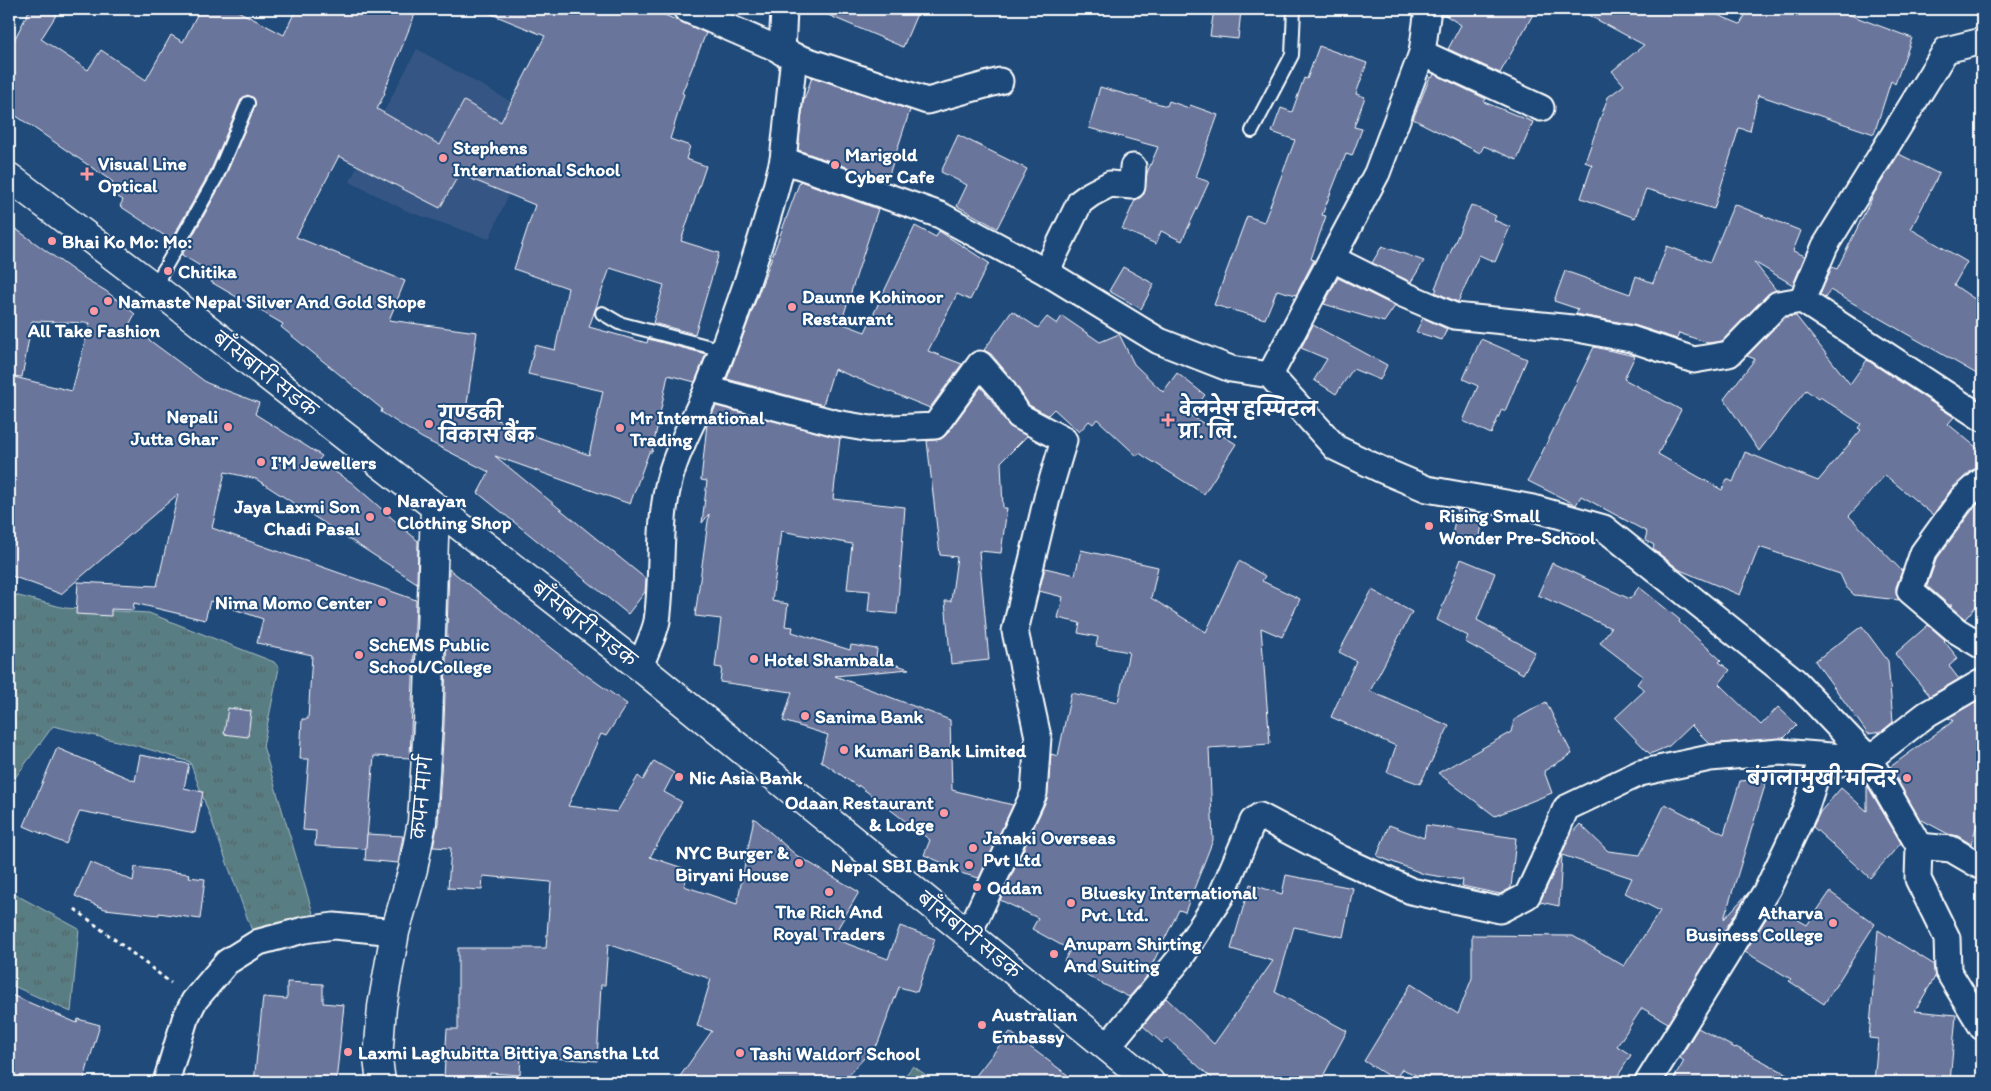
<svg xmlns="http://www.w3.org/2000/svg" width="1991" height="1091" font-family="Itim,'Playpen Sans Deva',sans-serif">
<defs>
<pattern id="grass-tufts" width="24" height="20" patternUnits="userSpaceOnUse" patternTransform="scale(1.25)"><rect width="24" height="20" fill="#597d83"/><path d="M3 7l-1-3M5 7V3M7 7l1-3M15 17l-1-3M17 17v-4M19 17l1-3" fill="none" stroke="#526468"/></pattern>
<pattern id="forest-firs" width="22" height="20" patternUnits="userSpaceOnUse" patternTransform="scale(1.25)"><rect width="22" height="20" fill="#597d83"/><path d="M5 1l3.5 6h-7zM16 11l3.5 6h-7z" fill="#526468"/></pattern>
</defs>
<rect width="100%" height="100%" fill="#1f4a7a"/>
<filter id="ink" filterUnits="userSpaceOnUse"><feTurbulence type="fractalNoise" baseFrequency=".02" numOctaves="2"/><feDisplacementMap in="SourceGraphic" scale="10" xChannelSelector="R" yChannelSelector="G"/><feConvolveMatrix kernelMatrix="1 2 1 2 8 2 1 2 1" color-interpolation-filters="sRGB"/></filter>
<g filter="url(#ink)">
<!-- built -->
<path fill="#365784" d="M417 49 542 119 489 239 407 211 350 182 372 134Z"/>
<!-- grass -->
<g fill="url(#grass-tufts)" stroke="#acbec1">
<path d="M15 595 65 608 149 613 274 662 279 668 263 746 315 920 255 939 190 762 138 746 53 726 9 786V608Z"/>
<path d="M9 891 79 929 71 1012 9 984Z"/>
</g>
<!-- forest -->
<path fill="url(#forest-firs)" stroke="#acbec1" d="M913 1066 936 1082H900Z"/>
<!-- building -->
<g fill="#6a749c" stroke="#fff" fill-rule="evenodd">
<path d="M30 9H60L41 39 88 70 101 50 146 80 171 35 183 42 200 9H234L284 35 296 9H417L384 92 385 93 377 109 440 145 464 101 501 122 545 36 479 9H651L706 33 682 93 684 94 670 139 690 146 686 159 706 166 681 241 719 253 695 334 653 323 664 285 610 268 589 327 647 343 648 339 706 354 695 382 668 375 652 452H649L630 504 495 456 646 579 645 592 628 614 478 493 489 472 422 438 381 412 382 409 281 327 283 324 211 282 215 275 182 255 224 179 255 106 254 98 247 95 241 100 210 172 171 240 120 206 123 200 108 191 113 182 9 111V50ZM339 156 440 208 459 174 535 205 514 269 568 288 555 350 535 345 528 374 603 391 589 455 515 429 467 404 477 332 389 320 405 281 296 237Z"/>
<path d="M814 9H919L903 47Z"/>
<path d="M1214 9 1241 11 1238 39 1210 36Z"/>
<path d="M1442 9H1536L1500 73 1448 49 1461 25 1442 13Z"/>
<path d="M1577 9H1703L1740 24 1749 9H1834L1912 38 1895 84 1891 81 1874 134 1758 95 1750 131 1739 128 1714 209 1646 189 1635 218 1581 198 1592 165 1585 162 1608 97 1624 85 1612 71 1644 45Z"/>
<path d="M1319 46 1367 63 1356 94 1365 97 1354 127 1362 129 1352 156 1346 154 1322 215 1326 216 1311 259 1314 260 1296 295 1277 290 1265 319 1214 305 1247 216 1264 222 1295 140 1272 132 1281 108 1292 112 1304 78 1307 79Z"/>
<path d="M1434 74 1486 99 1484 102 1533 122 1517 160 1484 146 1480 153 1413 119 1430 77 1432 78Z"/>
<path d="M812 77 910 110 887 181 798 150 803 103Z"/>
<path d="M1100 87 1167 106 1169 101 1189 108 1190 105 1218 115 1196 177 1209 182 1182 241 1161 231 1156 244 1122 229 1135 200 1144 194 1147 173 1158 147 1089 128Z"/>
<path d="M958 135 1027 169 997 228 957 206 967 185 941 172Z"/>
<path d="M1899 154 1939 174 1911 229 1967 262 1954 285 1982 304V377L1830 290 1825 298 1820 295 1832 267 1837 269 1875 192Z"/>
<path d="M800 181 878 209 841 323 865 332 915 226 936 237 939 231 989 263 970 300 957 294 928 351 962 364 929 409 930 408 834 369 823 405 727 379Z"/>
<path d="M1734 204 1801 231 1793 251 1805 256 1793 285 1754 262 1776 290 1768 294 1722 341 1708 343 1679 333 1677 339 1634 325 1576 314 1578 309 1554 301 1565 271 1630 294 1636 276 1653 283 1667 246 1710 262Z"/>
<path d="M1471 205 1496 216 1494 220 1510 227 1495 262 1479 255 1458 302 1435 292 1437 289 1435 288Z"/>
<path d="M9 224 81 276 106 291 135 314 129 325 207 383 259 403 255 414 322 456 318 461 351 482 418 541 417 583 256 479 225 472 212 528 416 600 410 758 374 756 366 849 315 846 316 831 303 830 309 759H300L302 719H308L312 655 257 643 263 619 210 601 205 620 134 603 133 610 111 609V616L76 614 78 582 157 586 178 494 61 594 9 575ZM32 321 90 323 72 391 10 376 22 377Z"/>
<path d="M1382 246 1424 261 1411 282 1372 263Z"/>
<path d="M1123 267 1154 284 1141 309 1109 291Z"/>
<path d="M1338 278 1395 306 1384 322 1324 304Z"/>
<path d="M1012 311 1038 328 1047 317 1057 324 1062 316 1100 342 1119 334 1134 364 1163 392 1177 373 1205 395 1190 415 1236 444 1204 494 1139 453 1137 456 1097 419 1093 424 1089 421 1079 432 1054 409 1048 415 1029 405 1013 380 991 354 984 350Z"/>
<path d="M1796 316 1850 384 1867 360 1954 417 1948 424 1982 452V467L1972 470 1952 488 1933 515 1885 475 1849 516 1902 571 1896 587V594L1899 600 1854 595 1846 587 1840 574 1759 547 1740 595 1680 570 1653 549 1654 545 1645 540 1647 532 1581 496 1576 505 1528 481 1594 347 1635 356 1624 379 1681 410 1658 454 1722 490 1727 479 1733 482 1745 452 1818 481 1861 430 1858 428 1861 424 1820 397 1818 399 1806 390 1759 451 1724 399 1755 359 1747 356 1785 317Z"/>
<path d="M1423 318 1447 329 1442 340 1416 332Z"/>
<path d="M1313 325 1387 365 1380 380 1353 369 1336 394 1314 380 1327 359 1301 348Z"/>
<path d="M1481 339 1527 359 1505 411 1502 409 1491 434 1463 421 1478 386 1463 379Z"/>
<path d="M981 387 990 398 1007 424 1027 436 1001 462 1003 508H1007L1001 553 979 551 989 660 951 664 945 601H951L957 557 940 555 927 441 941 439 946 435Z"/>
<path d="M716 406 840 438 833 499 905 507 897 614 868 611 870 591 847 589 852 544 781 531 772 601 788 604 785 626 793 627 792 632 850 650 851 645 877 649 876 658 909 669 835 676 950 720 952 790 1013 805 979 878 949 870 950 866 924 855 930 840 858 785V787L821 761 828 735 783 721 792 692 720 682 722 668 715 667 721 619 695 616 709 514 702 523 707 481 701 480 707 424Z"/>
<path d="M1982 500V599L1965 619 1950 606 1952 605H1949L1927 586 1936 560 1973 509Z"/>
<path d="M1457 509 1484 514 1479 541 1452 536Z"/>
<path d="M1081 550 1158 567 1151 598 1206 632 1239 561 1265 576 1262 581 1300 599 1282 637 1261 628 1270 744 1209 748 1213 840 1185 912 1179 910 1145 979 1129 997 1099 982 1064 961 1070 950 1032 929 1038 918 1000 900 1047 799 1051 754 1058 756 1071 693 1118 702 1129 652 1096 646 1098 637 1078 633 1080 623 1058 618 1063 597 1039 591 1045 568 1075 575Z"/>
<path d="M1461 559 1495 573 1477 620 1535 652 1523 674 1465 642 1468 636 1437 620Z"/>
<path d="M1552 563 1630 599 1639 587 1680 620 1679 622 1721 660 1719 662 1730 670 1719 684 1761 725 1778 707 1797 725 1784 738 1710 744 1691 725 1669 746 1650 754 1615 718 1645 690 1637 684 1643 676 1600 643 1611 628 1538 595Z"/>
<path d="M449 569 579 670 627 704 606 736 601 734 568 806 617 812 638 776 643 780 654 761 674 773 664 792 682 802 650 857 689 870 684 886 737 904 754 818 796 855 859 892 832 938 888 959 900 926 935 939 917 992 899 987 878 1043 842 1082H676L712 1031 697 1026 711 979 608 944 605 985H601L597 1061 521 1056 520 1075 490 1073 489 1082H461V1078L444 1077 447 1029H458V948H546L551 882 483 876 482 890 448 888 451 848 433 847 438 823 444 725Z"/>
<path d="M1372 590 1412 612 1370 691 1449 726 1420 784 1387 772 1396 746 1331 717 1356 661 1339 652Z"/>
<path d="M1928 625 1945 640 1944 641 1958 658 1949 666 1959 679 1930 696 1895 654Z"/>
<path d="M1862 626 1888 661 1893 722 1881 732 1868 734 1815 661Z"/>
<path d="M1982 698V809L1971 844 1958 836 1948 834 1922 820 1921 821 1890 767 1952 722 1953 720 1948 718Z"/>
<path d="M1546 702 1572 754 1544 771 1552 793 1495 816 1438 773 1511 732 1514 720Z"/>
<path d="M228 708 251 711 248 737 224 734Z"/>
<path d="M57 748 135 781 140 755 189 764 184 788 203 792 195 833 80 811 66 844 24 826Z"/>
<path d="M1767 779 1724 919 1749 892 1720 938 1719 937 1717 944 1668 1023 1642 1008 1617 1046 1631 1055 1614 1082H1432L1402 1069 1395 1080 1364 1061 1411 984 1458 1014 1472 978V935L1573 936 1624 966 1660 911 1625 893 1632 878 1562 855 1559 906 1540 902 1571 834 1580 824 1608 851 1640 855 1665 804 1724 834 1740 781Z"/>
<path d="M1867 785 1901 843 1870 878 1813 827 1820 812 1841 788 1867 811Z"/>
<path d="M1389 825 1424 838 1426 825 1516 838 1511 888 1500 894 1462 886 1463 880 1424 874 1377 856Z"/>
<path d="M367 834 403 836 398 863 365 860Z"/>
<path d="M90 862 133 881 135 867 190 874 189 877 205 879 200 919 159 913V915L105 909 75 896Z"/>
<path d="M1286 875 1353 888 1343 937 1294 927 1275 992 1347 1031 1320 1082H1216L1167 1038 1162 1043 1143 1026 1166 998 1214 1044 1273 961 1231 949 1250 884 1282 894Z"/>
<path d="M1830 892 1875 924 1824 1004 1789 981 1791 979 1745 952 1774 906 1807 925Z"/>
<path d="M1878 930 1933 964 1935 977 1915 1011 1956 1015 1950 1082H1874L1878 1039 1869 1038Z"/>
<path d="M287 982 323 984V1003L344 1005 336 1082H254L263 997 287 999Z"/>
<path d="M9 994 77 1023 78 1019 100 1025 83 1082H9Z"/>
<path d="M1698 1028 1735 1048 1736 1047 1802 1082H1672L1684 1061 1680 1058Z"/>
<path d="M1010 1032 1077 1082H971Z"/>
</g>
<g fill="none" stroke-linecap="round" stroke-linejoin="round">
<!-- service casing -->
<g stroke="#fff" stroke-width="16">
<g id="service">
<path d="M1252 131 1292 55 1294 9"/>
<path d="M154 287 217 176 248 103"/>
<path d="M602 313 619 323 722 350"/>
</g>
</g>
<!-- minor casing -->
<g stroke="#fff" stroke-width="29">
<g id="minor">
<path d="M686 9 794 56 783 160"/>
<path d="M1982 41 1946 50 1825 246 1802 300 1982 418"/>
<path d="M782 52 784 9"/>
<path d="M1422 53 1541 108"/>
<path d="M794 56 927 101 1000 81"/>
<path d="M1333 259 1405 295 1454 316 1572 328 1631 339 1694 360 1729 354 1778 304 1802 300"/>
<path d="M1046 272 1080 202 1091 194 1110 184 1132 186 1133 167"/>
<path d="M1270 375 1377 173 1422 53 1428 9"/>
<path d="M707 389 836 423 871 429 935 426 980 364 1002 389 1019 416 1064 440 1048 494 1015 631 1038 737 1034 793 968 935"/>
<path d="M1982 481 1962 499 1923 553 1910 591 1957 631 1982 646"/>
<path d="M640 667C645 652 654 636 657 621 664 571 657 522 671 474 679 445 695 418 707 390 737 315 764 238 783 160L940 215 1046 272 1159 341 1231 369 1270 375 1336 448 1382 470 1427 489 1533 508 1604 528 1795 681 1869 759 1927 714 1982 682"/>
<path d="M1869 759 1919 846 1918 879 1947 938 1948 971 1982 1027"/>
<path d="M1919 846 1951 849 1982 867"/>
<path d="M1107 1047 1181 957 1221 896 1253 821 1260 816 1342 859 1411 891 1500 910 1527 896 1543 862 1566 808 1640 773 1710 758 1780 752 1869 759"/>
<path d="M166 1082 185 1019 194 1001 227 962 259 942 304 930 334 926 395 932"/>
<path d="M1648 1082 1768 888 1805 810 1819 767 1846 762"/>
</g>
</g>
<!-- tertiary casing -->
<g stroke="#fff" stroke-width="31">
<path id="tertiary" d="M381 1082 378 1059 382 1007 395 932 413 869 422 822 428 724 435 507"/>
</g>
<!-- secondary casing -->
<g stroke="#fff" stroke-width="31">
<path id="secondary" d="M9 177 154 287 640 667 1150 1082"/>
</g>
<!-- path -->
<path stroke="#fff" stroke-width="3" stroke-dasharray="4 4" stroke-linecap="butt" d="M75 909 171 983"/>
<!-- service -->
<use href="#service" stroke="#1f4a7a" stroke-width="12"/>
<!-- minor -->
<use href="#minor" stroke="#1f4a7a" stroke-width="25"/>
<!-- tertiary -->
<use href="#tertiary" stroke="#1f4a7a" stroke-width="28"/>
<!-- secondary -->
<use href="#secondary" stroke="#1f4a7a" stroke-width="28"/>
</g>
</g>
<!-- markers -->
<g fill="#ff9aa2" stroke="#1f4a7a" stroke-width="2">
<circle cx="443" cy="158" r="5"/>
<circle cx="835" cy="165" r="5"/>
<path d="M84.5 166.5h5v5h5v5h-5v5h-5v-5h-5v-5h5z"/>
<circle cx="52" cy="241" r="5"/>
<circle cx="168" cy="271" r="5"/>
<circle cx="108" cy="301" r="5"/>
<circle cx="792" cy="307" r="5"/>
<circle cx="94" cy="311" r="5"/>
<path d="M1165.5 412.5h5v5h5v5h-5v5h-5v-5h-5v-5h5z"/>
<circle cx="429" cy="424" r="5"/>
<circle cx="228" cy="427" r="5"/>
<circle cx="620" cy="428" r="5"/>
<circle cx="261" cy="462" r="5"/>
<circle cx="387" cy="511" r="5"/>
<circle cx="370" cy="517" r="5"/>
<circle cx="1429" cy="526" r="5"/>
<circle cx="382" cy="602" r="5"/>
<circle cx="359" cy="655" r="5"/>
<circle cx="754" cy="659" r="5"/>
<circle cx="805" cy="716" r="5"/>
<circle cx="844" cy="750" r="5"/>
<circle cx="679" cy="777" r="5"/>
<circle cx="1907" cy="778" r="5"/>
<circle cx="944" cy="813" r="5"/>
<circle cx="973" cy="848" r="5"/>
<circle cx="799" cy="863" r="5"/>
<circle cx="969" cy="865" r="5"/>
<circle cx="977" cy="887" r="5"/>
<circle cx="829" cy="892" r="5"/>
<circle cx="1071" cy="903" r="5"/>
<circle cx="1833" cy="923" r="5"/>
<circle cx="1054" cy="954" r="5"/>
<circle cx="982" cy="1025" r="5"/>
<circle cx="348" cy="1052" r="5"/>
<circle cx="740" cy="1053" r="5"/>
</g>
<g text-anchor="middle" dominant-baseline="central" stroke-width="4" stroke-linejoin="round" paint-order="stroke">
<!-- poi labels -->
<g font-size="19" font-weight="bold" fill="#fff" stroke="#1f4a7a" text-anchor="start">
<text x="453" y="147">Stephens<tspan x="453" dy="22">International School</tspan></text>
<text x="845" y="154">Marigold<tspan x="845" dy="22">Cyber Cafe</tspan></text>
<text x="98" y="163">Visual Line<tspan x="98" dy="22">Optical</tspan></text>
<text x="62" y="241">Bhai Ko Mo: Mo:</text>
<text x="178" y="271">Chitika</text>
<text x="802" y="296">Daunne Kohinoor<tspan x="802" dy="22">Restaurant</tspan></text>
<text x="118" y="301">Namaste Nepal Silver And Gold Shope</text>
<text x="94" y="330" text-anchor="middle">All Take Fashion</text>
<text x="1179" y="409">वेलनेस हस्पिटल<tspan x="1179" dy="22">प्रा. लि.</tspan></text>
<text x="439" y="413">गण्डकी<tspan x="439" dy="22">विकास बैंक</tspan></text>
<text x="218" y="416" text-anchor="end">Nepali<tspan x="218" dy="22">Jutta Ghar</tspan></text>
<text x="630" y="417">Mr International<tspan x="630" dy="22">Trading</tspan></text>
<text x="271" y="462">I'M Jewellers</text>
<text x="397" y="500">Narayan<tspan x="397" dy="22">Clothing Shop</tspan></text>
<text x="360" y="506" text-anchor="end">Jaya Laxmi Son<tspan x="360" dy="22">Chadi Pasal</tspan></text>
<text x="1439" y="515">Rising Small<tspan x="1439" dy="22">Wonder Pre-School</tspan></text>
<text x="372" y="602" text-anchor="end">Nima Momo Center</text>
<text x="369" y="644">SchEMS Public<tspan x="369" dy="22">School/College</tspan></text>
<text x="764" y="659">Hotel Shambala</text>
<text x="815" y="716">Sanima Bank</text>
<text x="854" y="750">Kumari Bank Limited</text>
<text x="689" y="777">Nic Asia Bank</text>
<text x="1897" y="778" text-anchor="end">बंगलामुखी मन्दिर</text>
<text x="934" y="802" text-anchor="end">Odaan Restaurant<tspan x="934" dy="22">&amp; Lodge</tspan></text>
<text x="983" y="837">Janaki Overseas<tspan x="983" dy="22">Pvt Ltd</tspan></text>
<text x="789" y="852" text-anchor="end">NYC Burger &amp;<tspan x="789" dy="22">Biryani House</tspan></text>
<text x="959" y="865" text-anchor="end">Nepal SBI Bank</text>
<text x="987" y="887">Oddan</text>
<text x="1081" y="892">Bluesky International<tspan x="1081" dy="22">Pvt. Ltd.</tspan></text>
<text x="829" y="911" text-anchor="middle">The Rich And<tspan x="829" dy="22">Royal Traders</tspan></text>
<text x="1823" y="912" text-anchor="end">Atharva<tspan x="1823" dy="22">Business College</tspan></text>
<text x="1064" y="943">Anupam Shirting<tspan x="1064" dy="22">And Suiting</tspan></text>
<text x="992" y="1014">Australian<tspan x="992" dy="22">Embassy</tspan></text>
<text x="358" y="1052">Laxmi Laghubitta Bittiya Sanstha Ltd</text>
<text x="750" y="1053">Tashi Waldorf School</text>
</g>
<!-- street labels -->
<g font-size="19" fill="#fff" stroke="#1f4a7a">
<text transform="translate(265 374) rotate(38)">बाँसबारी सडक</text>
<text transform="translate(584 624) rotate(38)">बाँसबारी सडक</text>
<text transform="translate(422 797) rotate(-85)">कपन मार्ग</text>
<text transform="translate(969 935) rotate(39)">बाँसबारी सडक</text>
</g>
</g>
<!-- margin -->
<rect width="1991" height="1091" fill="none" stroke="#1f4a7a" stroke-width="30"/>
<rect x="15" y="15" width="1961" height="1061" fill="none" stroke="#fff" stroke-width="2" filter="url(#ink)"/>
</svg>
